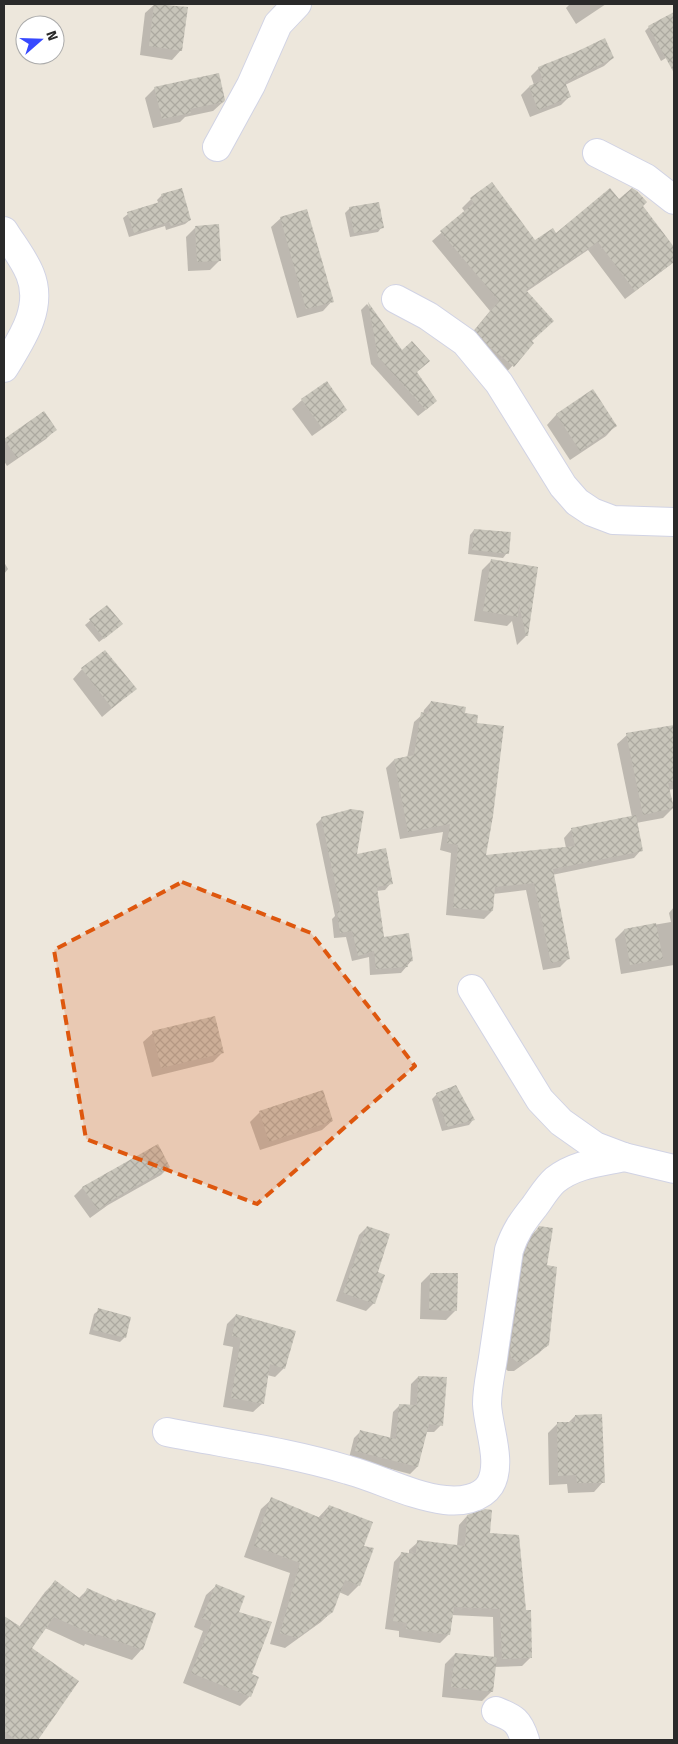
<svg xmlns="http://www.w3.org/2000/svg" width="678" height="1744" font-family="'Fira Sans',sans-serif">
<defs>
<pattern id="building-cross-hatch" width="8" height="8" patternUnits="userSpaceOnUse" patternTransform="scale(1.25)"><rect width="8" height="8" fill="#c8c5ba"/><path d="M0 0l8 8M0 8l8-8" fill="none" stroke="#aca9a0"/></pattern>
</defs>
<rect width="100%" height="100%" fill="#ede7dc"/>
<!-- shadow -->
<g fill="#0003">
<path d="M155 4 187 8 181 50 172 60 140 55 145 13Z"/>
<path d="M196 4H213L212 5Z"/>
<path d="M570 4H606L576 24 566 8Z"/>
<path d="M669 16 674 27V53L661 61 645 31 649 27Z"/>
<path d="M613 58 604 66 565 85 569 97 561 105 530 117 521 95 529 87 534 85 531 76 539 68Z"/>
<path d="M155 88 223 102 213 111 185 117 180 122 153 128 145 98Z"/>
<path d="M162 195 190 220 185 224 166 230 165 226 129 237 123 218 128 214 159 204 157 200Z"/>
<path d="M471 199 535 242 556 234 619 201 641 206 674 249V262L625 299 588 250 526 292 531 341 533 343 503 376 466 340 490 311 432 241 465 212 462 208Z"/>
<path d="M350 208 382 227 378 232 350 237 345 213Z"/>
<path d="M281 218 332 301 323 311 297 318 271 227Z"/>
<path d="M196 227 220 260 210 270 188 271 186 237Z"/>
<path d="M367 304 402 352 428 408 418 416 371 364 361 310Z"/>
<path d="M593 391 615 426 606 436 570 460 547 425 556 415Z"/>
<path d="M302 400 346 410 336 419 312 436 292 409Z"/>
<path d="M43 412 55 430 46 439 7 466 4 461V441Z"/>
<path d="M474 530 507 553 503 558 468 554 470 535Z"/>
<path d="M492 560 537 568 526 636 517 645 512 621 507 626 474 621 482 570Z"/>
<path d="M4 562 8 569 4 574Z"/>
<path d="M107 606 117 628 99 642 85 625Z"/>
<path d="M82 669 135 689 102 717 73 679Z"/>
<path d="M431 702 464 714 475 724 485 857 566 848 564 838 571 830 632 817 617 744 627 735 674 726V789L668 790 673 808 663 818 636 823 641 850 634 858 552 875 568 959 560 967 543 970 526 890 493 894 492 911 484 919 446 915 451 853 440 850 443 832 400 839 386 768 394 760 407 758 414 722 423 714 424 710Z"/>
<path d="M322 818 355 856 391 883 385 890 376 891 383 938 412 960 401 973 370 975 369 957 352 961 346 937 334 938 332 919 335 916 316 824Z"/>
<path d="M674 907V965L621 974 615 939 624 930 671 922 669 913Z"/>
<path d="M153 1033 222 1053 213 1062 152 1077 143 1042Z"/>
<path d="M437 1094 473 1120 469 1125 442 1131 432 1099Z"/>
<path d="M260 1112 332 1121 322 1130 260 1150 250 1122Z"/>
<path d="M157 1146 169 1167 161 1175 108 1205 90 1218 74 1196 82 1188Z"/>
<path d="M367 1227 377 1273 374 1303 366 1311 336 1301 359 1235Z"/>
<path d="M540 1227 545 1266 548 1344 539 1353 514 1371H508L502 1366 522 1250 530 1236Z"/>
<path d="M430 1274 456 1310 446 1320 420 1319 421 1283Z"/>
<path d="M99 1310 125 1337 120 1342 89 1334 94 1314Z"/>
<path d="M236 1315 284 1368 275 1377 267 1375 263 1403 253 1412 223 1407 233 1347 223 1345 227 1324Z"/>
<path d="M418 1377 441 1425 434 1432H426L417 1467 410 1474 349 1458 354 1438 361 1431 390 1439 393 1412 400 1405 410 1406 411 1384Z"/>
<path d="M575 1416 603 1482 594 1492 568 1493 567 1484 549 1485 548 1433 557 1424 568 1423Z"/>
<path d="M272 1499 318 1518 329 1506 362 1547 359 1585 348 1596 339 1592 332 1611 321 1622 285 1648 270 1644 290 1573 244 1557 261 1509Z"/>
<path d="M467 1516 489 1534 525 1611 531 1657 522 1666 494 1667 492 1691 482 1701 442 1697 445 1664 455 1654 494 1658 493 1617 451 1615 449 1634 440 1643 399 1637V1631L385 1629 394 1562 402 1553 409 1554V1550L418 1542 457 1546 459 1525Z"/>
<path d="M55 1582 78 1599 87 1590 142 1649 132 1660 85 1644 84 1646 45 1628 30 1648 77 1682 36 1740H4V1618L19 1627 45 1592Z"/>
<path d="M216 1586 237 1613 250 1675 257 1678 250 1696 240 1706 183 1683 203 1631 194 1627 206 1595Z"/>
</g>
<!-- building -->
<g fill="url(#building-cross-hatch)">
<path d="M154 4 188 7 182 51 149 46Z"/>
<path d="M674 12V73L648 26Z"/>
<path d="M605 38 614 58 565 82 571 97 538 110 529 86 543 80 538 67 578 51Z"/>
<path d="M219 73 225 100 224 102 190 109 191 113 162 119 154 87Z"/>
<path d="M492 182 535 240 553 228 556 233 610 188 619 199 632 188 637 191 647 202 643 206 674 247V262L635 291 598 242 526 290 554 321 532 341 534 343 514 367 489 346 475 330 499 301 440 231 474 203 470 198Z"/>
<path d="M182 188 191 220 171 226 169 222 134 233 127 212 163 201 161 194Z"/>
<path d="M379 202 384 228 354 233 349 207Z"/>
<path d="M307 209 334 302 306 309 280 217Z"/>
<path d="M219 224 221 261 197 262 195 226Z"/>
<path d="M368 302 402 350 412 341 430 361 417 372 437 401 426 410 378 357Z"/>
<path d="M327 381 347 410 322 428 301 399Z"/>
<path d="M593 389 617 426 580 451 556 414Z"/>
<path d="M44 411 57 430 17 458 4 439Z"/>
<path d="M474 529 511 532 509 554 472 550Z"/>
<path d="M491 559 538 567 528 636H526L519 604 518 617 483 611Z"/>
<path d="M107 605 123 624 104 639 89 619Z"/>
<path d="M105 650 137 689 112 708 81 668Z"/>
<path d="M431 701 466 707 465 713 478 715 477 723 504 726 493 816 486 855 575 846 571 828 636 815 643 851 553 869 570 959 551 963 534 883 495 887 493 911 453 908 458 845 447 843 450 824 408 832 394 759 414 755 421 712 428 714Z"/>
<path d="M674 725V782L668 783 674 808 643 815 626 733Z"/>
<path d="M351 809 364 811 357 854 386 848 393 884 377 887 384 937 409 933 413 961 407 962 408 967 376 969 374 951 358 956 352 931 340 933 337 911H341L321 817Z"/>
<path d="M656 923 663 959 630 965 624 929Z"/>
<path d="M215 1016 224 1053 161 1068 152 1031Z"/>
<path d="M456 1085 475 1120 447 1127 436 1093Z"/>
<path d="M323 1090 333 1121 269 1142 259 1111Z"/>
<path d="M158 1144 170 1167 117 1197 98 1210 82 1187Z"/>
<path d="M367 1226 390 1234 378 1272 385 1275 375 1304 343 1293Z"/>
<path d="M539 1226 553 1228 547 1265 557 1267 549 1345 525 1362H517L511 1357 510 1352 524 1254 530 1240Z"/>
<path d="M430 1273H458L457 1311 429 1310Z"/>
<path d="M98 1308 131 1317 126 1338 93 1330Z"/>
<path d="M236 1314 296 1331 285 1369 270 1364 264 1404 231 1398 241 1338 232 1336Z"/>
<path d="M418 1376 447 1377 443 1426 429 1424 418 1467 355 1451 360 1430 396 1439 399 1404 417 1405Z"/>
<path d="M602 1414 605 1483H577L576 1475 558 1476 557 1422H575V1415Z"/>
<path d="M271 1497 323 1519 329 1505 373 1522 364 1546 374 1548 360 1586 345 1580 333 1612 297 1638 280 1633 300 1563 254 1546Z"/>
<path d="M485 1509 492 1510 490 1533 519 1535 526 1610H531L532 1658 502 1659 500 1609 454 1607 450 1635 406 1629 407 1623 393 1621 401 1552 416 1554 417 1540 465 1546 467 1515Z"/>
<path d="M55 1580 82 1600 87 1588 116 1601 117 1599 156 1613 143 1650 96 1634V1636L54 1617 32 1648 79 1681 38 1740H16L4 1731V1616L21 1627Z"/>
<path d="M216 1584 245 1596 239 1612 272 1622 252 1674 259 1677 251 1697 191 1673 212 1622 202 1618Z"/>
<path d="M455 1653 497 1657 493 1692 451 1687Z"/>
</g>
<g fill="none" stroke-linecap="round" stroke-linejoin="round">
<!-- minor casing -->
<g stroke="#d1d3e4" stroke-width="30">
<g id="minor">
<path d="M217 147 251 85 278 24 297 4"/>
<path d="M597 153 646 178 674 200"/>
<path d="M4 231C12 244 24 259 30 274 44 308 21 340 4 368"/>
<path d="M396 299 428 316 465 342 499 383 563 486 577 502 592 512 613 520 674 522"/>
<path d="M472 989 540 1100 561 1122 595 1146 624 1157 674 1169"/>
<path d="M167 1432C227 1444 289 1452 348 1470 381 1479 411 1496 445 1500 460 1502 481 1499 490 1485 503 1463 488 1428 487 1404 487 1386 492 1368 494 1351 499 1318 504 1284 509 1250 515 1232 522 1222 534 1207 540 1199 547 1187 555 1180 575 1164 601 1162 624 1157"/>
<path d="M496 1711C514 1718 519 1721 525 1740"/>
</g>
</g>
<!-- minor -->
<use href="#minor" stroke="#fff" stroke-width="28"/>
</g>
<!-- marked area -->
<path fill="#de570e" fill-opacity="0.2" stroke="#de570e" stroke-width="4" stroke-dasharray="10 6" stroke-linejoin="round" d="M182 882 311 933 415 1066 257 1204 86 1139 54 950Z"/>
<!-- border -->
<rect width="678" height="1744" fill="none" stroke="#2a2a2a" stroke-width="10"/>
<!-- north arrow -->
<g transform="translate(40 40) rotate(70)"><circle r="24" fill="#ffffff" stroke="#aaaaaa"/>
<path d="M0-4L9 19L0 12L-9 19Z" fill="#3749ff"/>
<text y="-8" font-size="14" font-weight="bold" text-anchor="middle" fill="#2a2a2a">N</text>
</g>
</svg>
